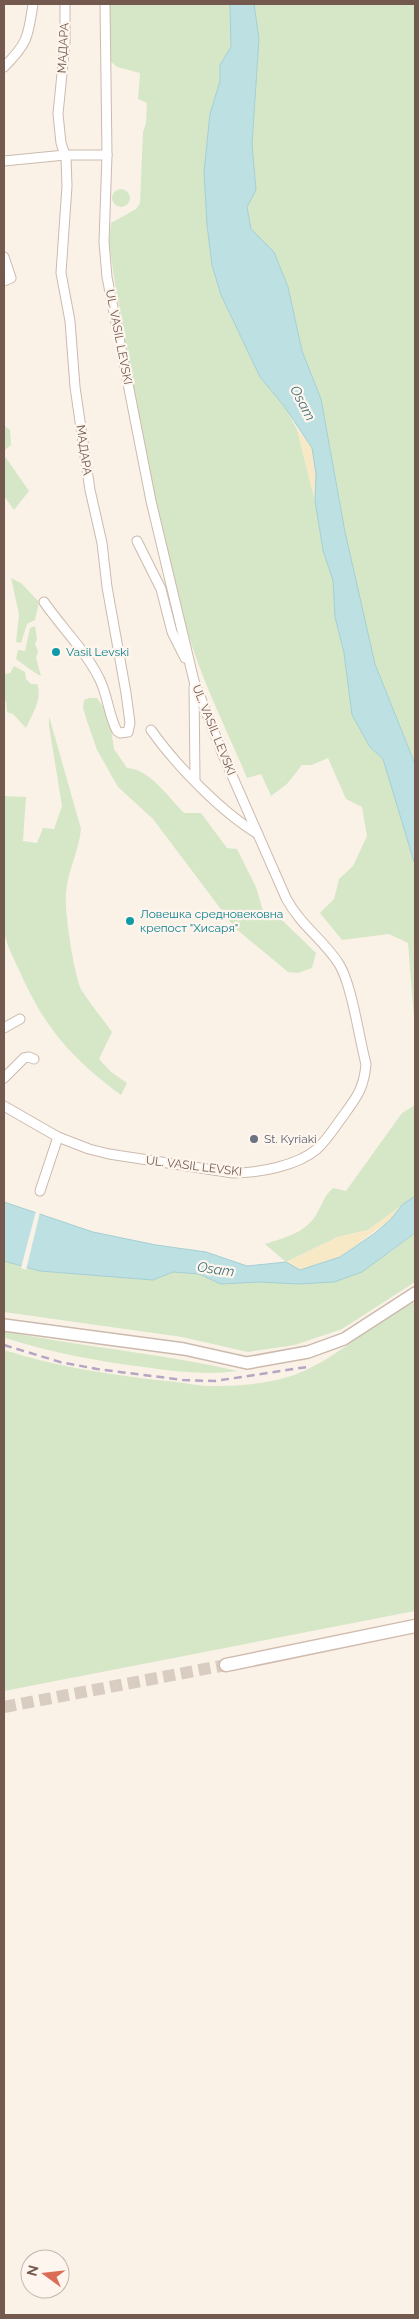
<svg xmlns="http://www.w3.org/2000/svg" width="419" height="2319" font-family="Raleway,sans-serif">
<rect width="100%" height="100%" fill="#fbf2e7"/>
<!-- green -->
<g fill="#d6e7c7">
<path d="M110 4H230L231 47 220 65V81L210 114 204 172 207 225 212 265 221 295 260 377 284 406 297 429 315 501 323 550 333 581 335 617 344 653 352 715 370 747 383 759 415 865V1031L408 943 389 934 342 940 320 913 334 899 339 879 353 866 367 836 362 807 346 799 328 758 312 765H302L287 784 271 796 261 774 247 778C226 728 201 679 186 627 153 513 135 394 114 278L109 241 111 223 136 209 140 203 143 132 146 123 147 103 138 99 140 73 117 67 109 60Z"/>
<path d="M254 4H415V764L375 664 345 532 321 399 302 351 288 287 274 252 251 229 247 207 256 190 252 144 259 39Z"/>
<circle cx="121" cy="198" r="9"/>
<path d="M4 425 10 430 11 445 4 451Z"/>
<path d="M4 455 29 491 14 510 4 496Z"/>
<path d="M11 578 21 583 39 602 35 620 27 624 21 643 16 642 19 614Z"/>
<path d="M35 626 37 639 35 644 38 651 36 658 41 676C36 674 21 663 16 659L18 650 25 651 30 628Z"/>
<path d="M14 666 25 672 26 679 31 684H37C43 698 32 715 26 728L13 714 7 712 6 701H4V674L10 673Z"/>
<path d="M89 698H97L104 708 111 728 114 749 127 768C150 769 168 797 184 813H201L227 848 237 849 256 887 263 911 283 921 316 953 312 968 298 973 288 972 235 928 153 819 118 787 97 750 87 721 83 708 84 700Z"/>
<path d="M49 716 81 829C79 851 68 870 66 892 64 910 74 977 82 991 91 1005 102 1018 112 1032L99 1059 111 1072 127 1083 121 1095C71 1058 44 1027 19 970 13 957 6 944 4 931V796L26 797 23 841 37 843 43 828 54 829 62 806 49 726Z"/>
<path d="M415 1105V1196L368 1230 338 1237 286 1262 265 1244C283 1238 302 1234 314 1218 322 1207 322 1198 333 1188L346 1191 402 1113Z"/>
<path d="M415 1233V1282L342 1329 295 1345 248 1352 182 1337 4 1312V1261L40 1271 153 1280 173 1272 199 1274 221 1284 260 1282 298 1284 390 1252Z"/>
<path d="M415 1302V1611L4 1691V1350C58 1367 111 1375 167 1381 183 1382 201 1387 216 1386 242 1386 275 1383 299 1373 341 1356 374 1321 415 1302Z"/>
<path d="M4 1331C81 1347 161 1353 238 1371 208 1375 180 1372 151 1368 101 1362 53 1353 5 1338Z"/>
</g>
<!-- sand -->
<g fill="#f7e9c5">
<path d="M297 429 312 448 316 474 315 501Z"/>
<path d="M402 1205 391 1219 340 1257 300 1270 286 1262 338 1237 368 1230Z"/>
</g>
<!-- water -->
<g fill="#bde0e3" stroke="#a4cfd4">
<path d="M230 4H254L259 39 252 144 256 190 247 207 251 229 274 252 288 287 302 351 321 399 345 532 375 664 415 764V865L383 759 370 747 352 715 344 653 335 617 333 581 323 550 315 501 316 474 312 448 284 406 260 377 221 295 212 265 207 225 204 172 210 114 220 81V65L231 47Z"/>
<path d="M415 1196V1233L362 1272 334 1282 298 1284 260 1282 221 1284 199 1274 173 1272 153 1280 40 1271 4 1261V1202L93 1232 156 1245 206 1252 247 1266 286 1262 300 1270 340 1257 375 1233 391 1219 402 1205Z"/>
</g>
<!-- pier -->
<path fill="#fbf2e7" d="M36 1211 40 1212 26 1270 21 1268Z"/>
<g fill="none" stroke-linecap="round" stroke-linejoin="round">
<!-- secondary-tunnel -->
<path stroke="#d9ccc1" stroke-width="12" stroke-dasharray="12 6" stroke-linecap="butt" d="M4 1707 226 1665"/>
<!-- minor casing -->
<g stroke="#ccbaae" stroke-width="11">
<g id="minor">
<path d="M4 67C28 43 28 37 33 4"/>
<path d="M4 161 65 155H107"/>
<path d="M4 257 11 278 4 281"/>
<path d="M137 541 161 589 172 632 185 658"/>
<path d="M44 602C62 628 85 650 99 678 108 695 108 714 117 731L120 733 128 732 130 723 126 693 107 587 102 543 90 490 75 387 70 321 61 273 67 186 66 158 61 143 58 114 65 43V4"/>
<path d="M194 687 195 779"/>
<path d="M151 730C176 765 221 812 258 834"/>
<path d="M4 1028 20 1019"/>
<path d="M4 1078 24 1058 29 1057 34 1059"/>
<path d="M4 1106 58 1137 89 1149 109 1154 233 1173C259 1173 297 1166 317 1149 327 1140 335 1127 343 1116 357 1097 364 1088 366 1064 359 1038 352 985 339 964 324 940 301 926 286 898L223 755 194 681 151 501 107 277 104 242 107 155 105 4"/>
<path d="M40 1191 58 1137"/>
</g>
</g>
<!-- tertiary casing -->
<g stroke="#ccbaae" stroke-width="14">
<path id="tertiary" d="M4 1325 184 1349 247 1363 308 1352 344 1339 415 1293"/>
</g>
<!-- secondary casing -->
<g stroke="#d0bbaf" stroke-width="15">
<path id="secondary" d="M226 1665 415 1626"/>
</g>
<!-- minor -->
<use href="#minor" stroke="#fff" stroke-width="9"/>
<!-- tertiary -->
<use href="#tertiary" stroke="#fff" stroke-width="11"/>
<!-- secondary -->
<use href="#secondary" stroke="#fff" stroke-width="12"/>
<!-- rail -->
<path stroke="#b4a6c4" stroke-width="2.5" stroke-dasharray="8 5" stroke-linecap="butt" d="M4 1345 60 1362 97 1369 183 1380 215 1381 307 1367"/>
</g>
<!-- markers -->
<g fill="#0f9aa8" stroke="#fef6ee" stroke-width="2">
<circle cx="56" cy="652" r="5"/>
<circle cx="130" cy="921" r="5"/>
</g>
<circle fill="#6b7280" stroke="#fef6ee" stroke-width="2" cx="254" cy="1139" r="5"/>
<g text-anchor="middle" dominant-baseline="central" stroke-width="4.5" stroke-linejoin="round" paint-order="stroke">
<!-- street labels -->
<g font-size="12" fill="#73594e" stroke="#fef6ee">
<text transform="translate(63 48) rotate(-87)">МАДАРА</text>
<text transform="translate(119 337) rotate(79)">UL. VASIL LEVSKI</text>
<text transform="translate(84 450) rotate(82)">МАДАРА</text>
<text transform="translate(214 730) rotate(68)">UL. VASIL LEVSKI</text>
<text transform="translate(194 1166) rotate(7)">UL. VASIL LEVSKI</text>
</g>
<!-- culture labels -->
<g font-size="12" fill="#0d838f" stroke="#fef6ee" text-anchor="start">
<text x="66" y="652">Vasil Levski</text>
<text x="140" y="914">Ловешка средновековна<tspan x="140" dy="14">крепост "Хисаря"</tspan></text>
</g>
<!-- worship labels -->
<g font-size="12" fill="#5b616d" stroke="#fef6ee" text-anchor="start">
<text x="264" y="1139">St. Kyriaki</text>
</g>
<!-- water labels -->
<g font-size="14" font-style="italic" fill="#46777d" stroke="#fef6ee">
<text transform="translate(303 403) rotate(62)">Osam</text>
<text transform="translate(216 1269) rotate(8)">Osam</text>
</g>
</g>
<!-- border -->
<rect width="419" height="2319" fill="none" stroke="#73594e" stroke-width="10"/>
<!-- north arrow -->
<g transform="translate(45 2274) rotate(285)"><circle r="24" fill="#fef6ee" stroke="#c6b7ae"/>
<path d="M0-4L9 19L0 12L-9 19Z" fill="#db6c56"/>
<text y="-8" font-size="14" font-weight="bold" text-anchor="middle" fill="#73594e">N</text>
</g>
</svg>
